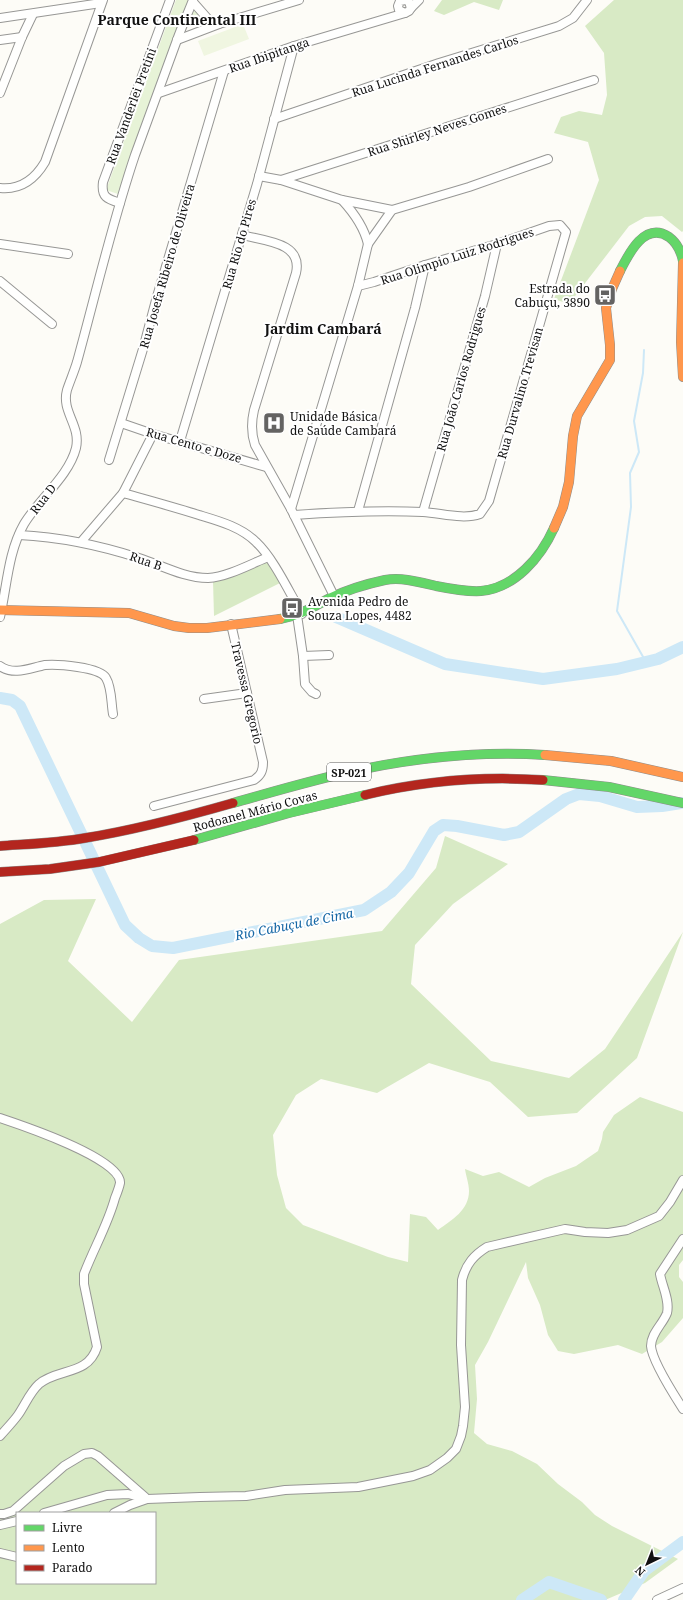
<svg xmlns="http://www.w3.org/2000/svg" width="683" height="1600" font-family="'Noto Serif',serif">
<rect width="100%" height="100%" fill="#fdfcf7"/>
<!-- green -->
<g fill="#e7f3d7">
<path d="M176 0H189L118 194 106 190Z"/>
<path d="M194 8 199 16 206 23 191 26 188 25 191 9Z"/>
</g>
<!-- forest -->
<g fill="#d8eac5" fill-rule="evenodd">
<path d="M442 0H503L499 10 474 2 444 15 434 11Z"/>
<path d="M614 0H683V231L682 232 662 216 645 217 629 226 569 304 554 299 599 180 588 142 554 133 561 117 579 111 602 115 607 95 604 53 585 26Z"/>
<path d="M267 562 280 583 214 616 213 581Z"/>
<path d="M445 836 508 864 453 904 415 945 411 984 491 1061 569 1078 605 1049 683 932 637 1058 577 1113 528 1117 490 1082 429 1063 377 1093 321 1079 296 1095 273 1135 277 1175 286 1208 303 1225 388 1257 408 1262 410 1214 426 1217 438 1230C452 1220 469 1210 469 1191 469 1184 466 1176 465 1169L483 1176 499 1172 529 1187 545 1178 576 1166 598 1151 602 1139 603 1132 614 1115 640 1097 683 1112V1260L679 1265V1277L683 1282V1318L662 1342 642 1354 618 1345 574 1354 558 1351 548 1335 540 1305 528 1278 526 1262 488 1342 475 1365 477 1399 474 1433 487 1444 512 1451 537 1464 558 1484 582 1502 595 1515 612 1526 678 1559 645 1583 605 1600H0V924L44 900 96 899 68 961 132 1022 179 960 382 931 436 868ZM17 1513H155V1583H17Z"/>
</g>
<!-- pitch -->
<path fill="#f0f6e1" d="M243 24 249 39 204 56 198 41Z"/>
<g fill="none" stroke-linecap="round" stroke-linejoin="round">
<!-- stream -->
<path stroke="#cde8f7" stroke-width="2" d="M644 350 643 373 634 421 639 452 630 473 631 507 617 611 646 662"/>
<!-- river -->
<g stroke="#cde8f7" stroke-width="12">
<path d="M336 617 445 664 543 679 617 669 658 659 683 647"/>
<path d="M0 698 12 700 20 706 125 925 139 938 152 946 173 948 364 910 391 892 409 873 434 831 443 825 457 826 504 835 519 832 566 799 579 794 600 796 637 807 662 806 681 803"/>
<path d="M522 1600 549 1582 601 1600"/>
<path d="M624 1600 644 1571 683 1542"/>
</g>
<!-- street casing -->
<g stroke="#979795" stroke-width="10">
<g id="street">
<path d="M405 0 400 1 398 6 399 10 405 13 409 11 411 8 409 2 406 0"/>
<path d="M193 2 208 19 219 24 299 0"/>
<path d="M411 8 419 0"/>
<path d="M0 18 101 3"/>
<path d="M0 40 22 37"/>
<path d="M177 40 219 24"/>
<path d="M0 93 22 37 33 14"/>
<path d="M159 93 294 46 405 13"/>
<path d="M274 119 439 63 559 26 573 18 587 0"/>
<path d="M259 176 281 180 342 200 392 210"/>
<path d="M281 180 594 80"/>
<path d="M0 188C20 190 35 179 45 162L103 0"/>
<path d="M342 200C354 213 364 227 368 244"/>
<path d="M120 203C107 199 101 197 103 182L170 0"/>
<path d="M242 235C264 241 303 242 296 273L254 410C251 423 251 433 255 445L291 509 334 596"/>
<path d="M0 244 68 254"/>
<path d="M0 281 52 324"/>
<path d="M121 423 153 434 266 467"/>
<path d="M180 441 257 184 294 46"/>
<path d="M109 460 143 349 156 300 224 71"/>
<path d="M123 493C148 500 174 507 199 515 219 521 241 527 256 542 274 559 289 592 302 614"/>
<path d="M291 509 358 286 368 244 392 210 469 187 548 159"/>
<path d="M358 511 415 308 425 265"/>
<path d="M423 512 485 296 497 244"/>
<path d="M294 515C337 512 380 510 423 512 441 513 463 520 480 514L489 501 566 232 560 225 549 226 497 244 425 265 374 282 358 286"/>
<path d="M19 535C60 537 99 545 139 558 161 565 184 578 208 578 227 577 251 564 268 557"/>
<path d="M81 542 123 493 153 434"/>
<path d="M297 615 303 656 305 684 312 692 316 694"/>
<path d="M0 617C7 586 8 552 24 524 39 499 69 476 76 448 81 425 61 412 67 390 70 381 74 372 77 362 96 293 112 223 135 155 149 117 163 78 177 40 182 26 188 13 193 0"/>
<path d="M303 656 329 655"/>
<path d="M0 666C14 676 30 668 45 665 57 664 100 667 106 678 112 688 111 703 113 714"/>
<path d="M204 699 247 693"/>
<path d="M154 806 254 780C261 775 263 771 263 762L231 624"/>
<path d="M0 1118C21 1125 122 1159 120 1183 119 1188 117 1193 115 1198 108 1224 94 1248 84 1274V1284L97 1347C88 1376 58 1368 39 1384 30 1392 25 1405 18 1415 13 1422 6 1429 0 1436"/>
<path d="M683 1239 660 1274C662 1286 670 1300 667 1313 663 1324 651 1333 651 1346 652 1361 674 1395 683 1409"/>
<path d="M44 1513 107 1495 128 1494 147 1499 200 1497 246 1496 285 1490 358 1487 413 1476 430 1470 447 1458 456 1449 461 1436 463 1426 465 1407 461 1345 462 1280C466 1264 474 1255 487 1247L565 1229 585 1232 608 1233 627 1230 659 1216 670 1202 683 1180"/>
<path d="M114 1513 130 1505 147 1499"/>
<path d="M0 1514H4L13 1511 64 1466 84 1454 92 1453 98 1456 145 1497"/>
<path d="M0 1525 17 1521"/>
<path d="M0 1553 17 1557"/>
<path d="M657 1600 683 1588"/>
</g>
</g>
<!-- fast casing -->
<g stroke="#8e8d8b" stroke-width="10">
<g id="fast">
<path d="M620 271C629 253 645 221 669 237 677 243 681 251 683 261"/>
<path d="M280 619C299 616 313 607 330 598 347 590 366 584 385 580 402 577 419 582 436 586 451 589 466 592 481 591 515 588 541 557 554 528"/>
<path d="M543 780 609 787 683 803"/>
<path d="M233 803C276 791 319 778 363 769 422 757 484 751 545 755"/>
<path d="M194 840 289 813 365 795"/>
</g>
</g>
<!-- slow casing -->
<g stroke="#8e8d8b" stroke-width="10">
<g id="slow">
<path d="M683 263 681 342 683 377"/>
<path d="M554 528 563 507 569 482 573 436 577 416 610 360V345L606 308 612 289 620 271"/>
<path d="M0 610 129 613 174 626 189 628H207L280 619"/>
<path d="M545 755 611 761 683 777"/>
</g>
</g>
<!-- jam casing -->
<g stroke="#8e8d8b" stroke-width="10">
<g id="jam">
<path d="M365 795C423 781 484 776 543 780"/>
<path d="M0 846C28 844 57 843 85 838 135 830 184 817 233 803"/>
<path d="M0 872 50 869 99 862 194 840"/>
</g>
</g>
<!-- street -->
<use href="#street" stroke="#fffffe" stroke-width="8"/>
<!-- fast -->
<use href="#fast" stroke="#63d668" stroke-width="9"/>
<!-- slow -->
<use href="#slow" stroke="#ff974d" stroke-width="9"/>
<!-- jam -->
<use href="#jam" stroke="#b3261e" stroke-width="9"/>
</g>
<!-- icons -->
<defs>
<g id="bus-square" transform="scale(1.15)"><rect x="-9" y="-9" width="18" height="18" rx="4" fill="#646362" stroke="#fff"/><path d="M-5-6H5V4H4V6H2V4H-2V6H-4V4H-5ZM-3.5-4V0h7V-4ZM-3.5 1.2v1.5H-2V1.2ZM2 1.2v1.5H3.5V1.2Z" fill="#fff"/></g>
<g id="hospital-square" transform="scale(1.15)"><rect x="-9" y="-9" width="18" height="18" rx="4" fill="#646362" stroke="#fff"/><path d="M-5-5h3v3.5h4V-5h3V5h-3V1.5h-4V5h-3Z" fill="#fff"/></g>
</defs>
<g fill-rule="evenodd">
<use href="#bus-square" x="605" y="295"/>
<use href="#hospital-square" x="274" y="423"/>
<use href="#bus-square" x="292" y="608"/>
</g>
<g text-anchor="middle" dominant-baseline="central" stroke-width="4" stroke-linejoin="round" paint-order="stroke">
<!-- shield labels -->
<rect fill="#fff" stroke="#585858" stroke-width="1" x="327" y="763" width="44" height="18" rx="3"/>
<g font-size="11" font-weight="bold" fill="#111">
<text x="349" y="772">SP-021</text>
</g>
<!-- street labels -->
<g font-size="12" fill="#111" stroke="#fff">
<text transform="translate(269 55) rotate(-19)">Rua Ibipitanga</text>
<text transform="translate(435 66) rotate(-18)">Rua Lucinda Fernandes Carlos</text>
<text transform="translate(131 106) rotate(-70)">Rua Vanderlei Pretini</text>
<text transform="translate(437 130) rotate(-18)">Rua Shirley Neves Gomes</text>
<text transform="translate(239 244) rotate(-74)">Rua Rio do Pires</text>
<text transform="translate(457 256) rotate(-18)">Rua Olimpio Luiz Rodrigues</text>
<text transform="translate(167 266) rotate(-74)">Rua Josefa Ribeiro de Oliveira</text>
<text transform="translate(461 379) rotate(-74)">Rua João Carlos Rodrigues</text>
<text transform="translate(520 393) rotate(-74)">Rua Durvalino Trevisan</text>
<text transform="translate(194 445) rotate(16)">Rua Cento e Doze</text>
<text transform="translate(43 499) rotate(-53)">Rua D</text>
<text transform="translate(146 561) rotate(19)">Rua B</text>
<text transform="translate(247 693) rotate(77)">Travessa Gregorio</text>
<text transform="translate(255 811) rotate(-15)">Rodoanel Mário Covas</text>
</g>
<!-- poi labels -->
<g font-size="12" fill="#111" stroke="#fff" text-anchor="start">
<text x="590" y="288" text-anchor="end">Estrada do<tspan x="590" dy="14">Cabuçu, 3890</tspan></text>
<text x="290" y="416">Unidade Básica<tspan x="290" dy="14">de Saúde Cambará</tspan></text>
<text x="308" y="601">Avenida Pedro de<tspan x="308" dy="14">Souza Lopes, 4482</tspan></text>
</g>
<!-- water labels -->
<g font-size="13" font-style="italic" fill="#1768a6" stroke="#fff">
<text transform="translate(294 924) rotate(-11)">Rio Cabuçu de Cima</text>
</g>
<!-- quarter labels -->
<g font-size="14" font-weight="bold" fill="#111" stroke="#fff">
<text x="177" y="19">Parque Continental III</text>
<text x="323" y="328">Jardim Cambará</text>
</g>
</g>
<!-- legend -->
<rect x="16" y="1512" width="140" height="72" fill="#ffffff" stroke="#a0a0a0"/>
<rect x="24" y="1525" width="20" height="6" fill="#63d668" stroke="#a0a0a0"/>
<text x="52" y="1532" font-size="12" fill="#111111">Livre</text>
<rect x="24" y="1545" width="20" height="6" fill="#ff974d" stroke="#a0a0a0"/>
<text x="52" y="1552" font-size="12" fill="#111111">Lento</text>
<rect x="24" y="1565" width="20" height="6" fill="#b3261e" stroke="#a0a0a0"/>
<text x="52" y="1572" font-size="12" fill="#111111">Parado</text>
<!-- north arrow -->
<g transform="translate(647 1564) rotate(223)" stroke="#ffffff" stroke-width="3" paint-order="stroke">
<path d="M0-3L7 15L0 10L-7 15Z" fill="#111111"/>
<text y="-6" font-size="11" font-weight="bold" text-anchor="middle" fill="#111111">N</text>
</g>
</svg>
